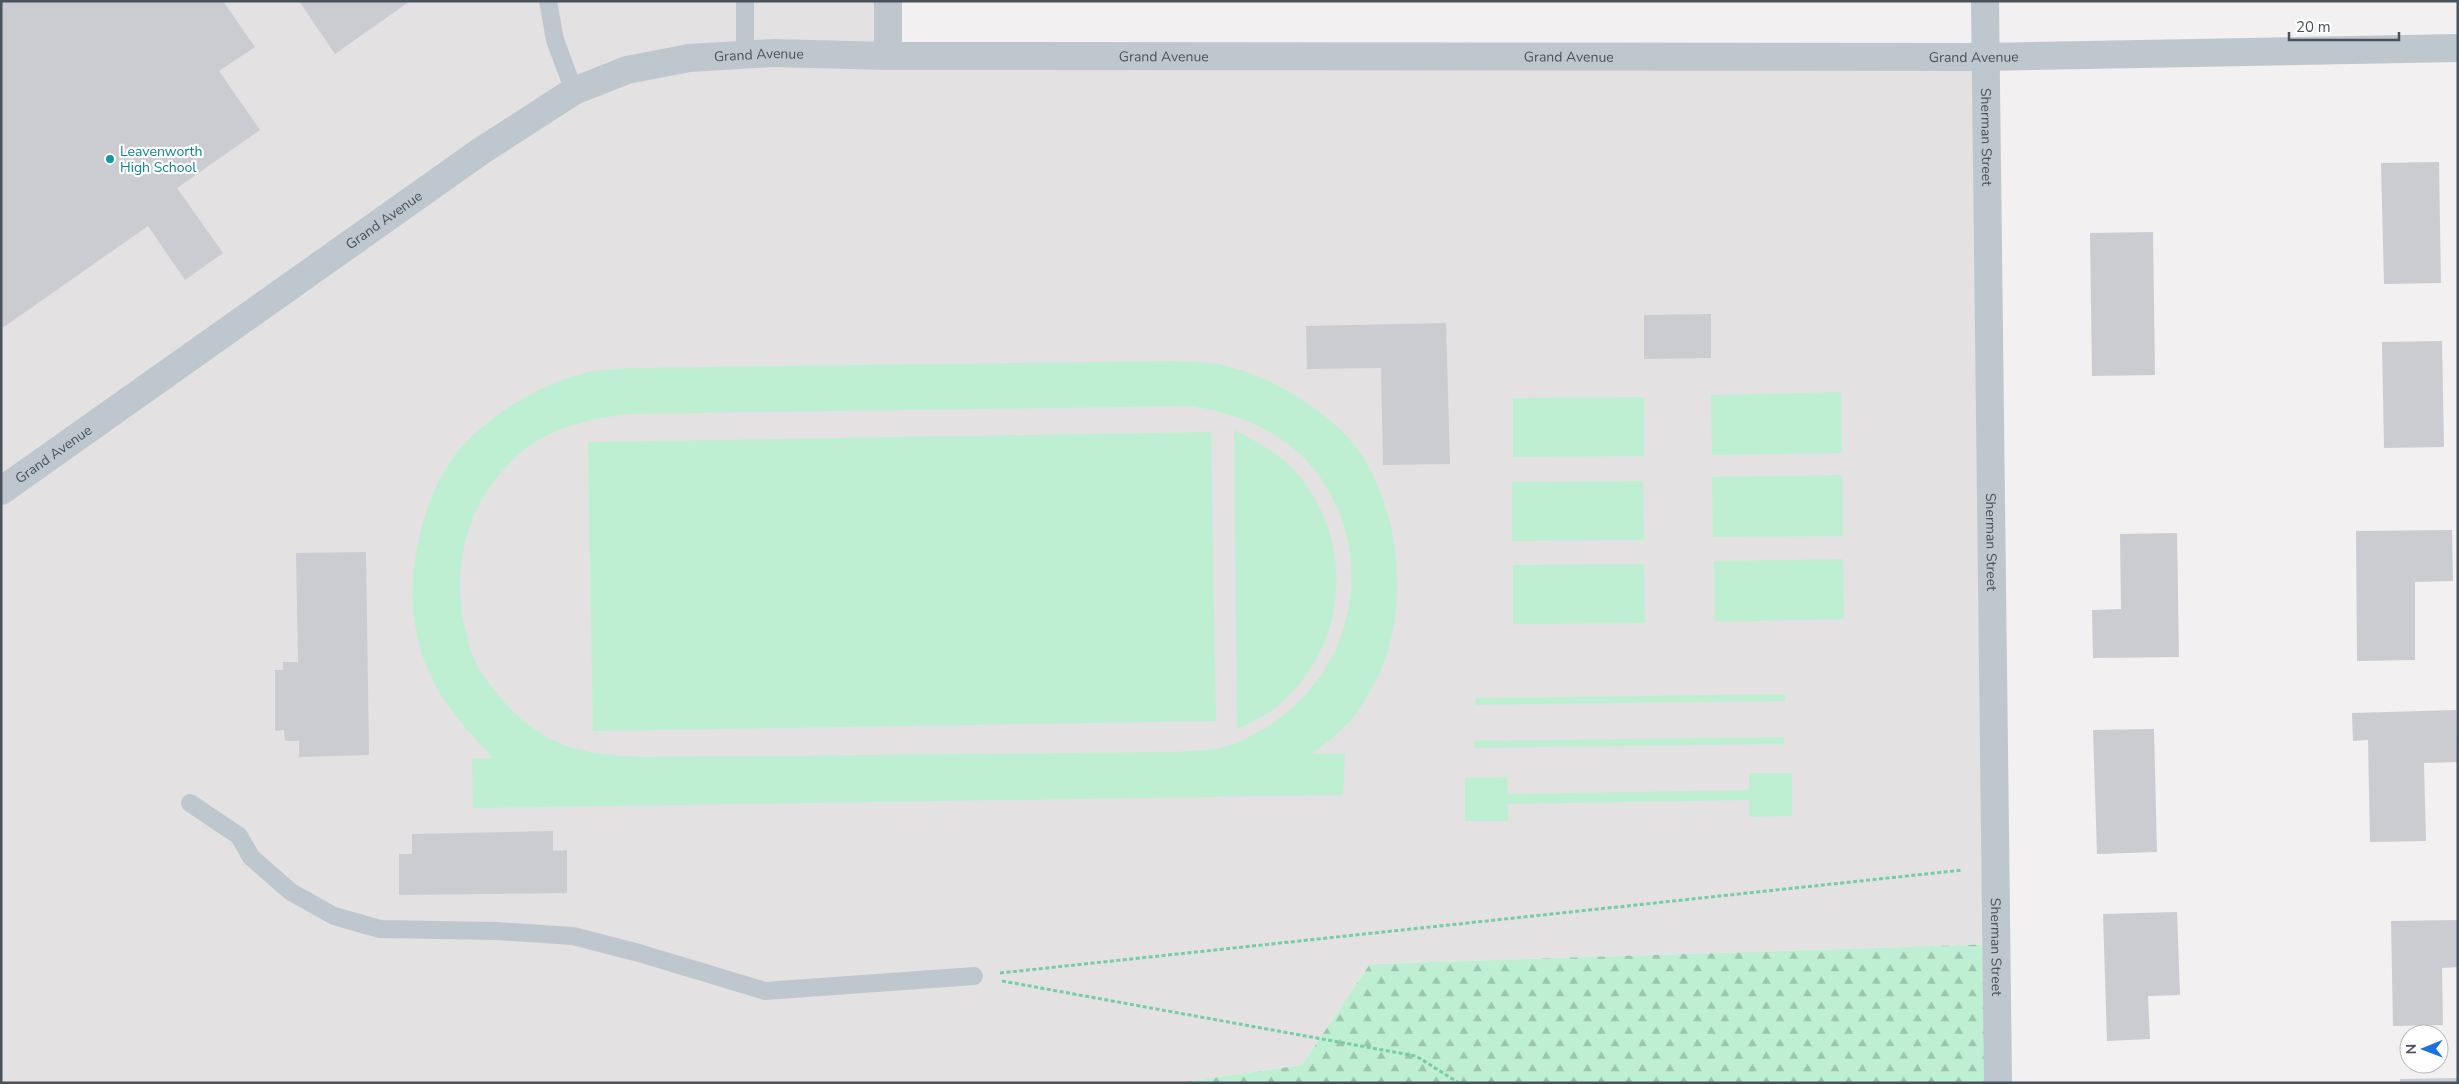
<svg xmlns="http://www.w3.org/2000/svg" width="2459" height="1084" font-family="'Nunito Sans',sans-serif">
<defs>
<pattern id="forest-firs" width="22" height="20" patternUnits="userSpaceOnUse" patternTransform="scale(1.25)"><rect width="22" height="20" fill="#bfefd2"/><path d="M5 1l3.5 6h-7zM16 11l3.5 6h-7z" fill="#9dc4ae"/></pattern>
</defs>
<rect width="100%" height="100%" fill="#f2f0f0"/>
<!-- education -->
<path fill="#e3e1e2" d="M1 1H888V56L1986 57 1997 944 1370 964 1302 1065 1178 1083H1Z"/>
<!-- forest -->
<path fill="url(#forest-firs)" d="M1997 944 1998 1083H1178L1302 1065 1370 964Z"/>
<!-- pitch -->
<g fill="#bfefd2" fill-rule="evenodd">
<path d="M1172 361C1185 362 1198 361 1210 363 1267 370 1347 419 1372 472 1388 506 1397 544 1397 582 1398 630 1384 678 1354 716 1342 731 1327 742 1312 754H1345L1343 795 473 808 472 759 493 758C465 728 438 700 424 660 411 625 410 585 417 548 423 516 435 482 455 455 485 416 548 378 596 371 607 369 618 369 629 368ZM1193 406C1235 414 1273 427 1304 458 1381 538 1361 669 1268 726 1254 735 1237 744 1220 748 1205 751 1187 751 1171 752L644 757C617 756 592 754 566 746 541 737 516 717 500 697 491 685 480 673 474 659 469 647 466 632 463 619 452 557 471 498 518 455 549 427 589 419 629 414Z"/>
<path d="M1841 392 1842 453 1712 455 1711 395Z"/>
<path d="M1644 397V456L1513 457V398Z"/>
<path d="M1234 430C1256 441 1277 452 1294 470 1356 538 1349 644 1280 704 1267 715 1252 722 1237 729Z"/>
<path d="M1211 432 1216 721 593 731 588 442Z"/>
<path d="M1842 475 1843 536 1713 537 1712 477Z"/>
<path d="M1643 481 1644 540 1512 541V482Z"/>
<path d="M1843 559 1844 619 1715 622 1714 561Z"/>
<path d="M1644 564 1645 623 1513 624V565Z"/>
<path d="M1785 694V701L1475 705 1476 698Z"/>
<path d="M1784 737V744L1475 748 1474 741Z"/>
<path d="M1749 773H1792V816L1750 817 1749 800 1508 804V821H1465V778L1507 777 1508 794 1749 790Z"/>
</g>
<!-- building -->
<g fill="#caccd2">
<path d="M1 1H223L255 47 219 71 260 130 177 188 223 253 185 280 148 226 1 329Z"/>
<path d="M299 1H410L335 54Z"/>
<path d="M2439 162 2441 283 2384 284 2381 163Z"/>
<path d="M2153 232 2155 375 2092 376 2090 233Z"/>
<path d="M1711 314V358L1644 359V315Z"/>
<path d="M1446 323 1450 464 1383 465 1381 368 1307 369 1306 326Z"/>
<path d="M2442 341 2444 447 2384 448 2382 342Z"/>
<path d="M2452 530 2453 581 2415 582V660L2357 661 2356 531Z"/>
<path d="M2177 533 2179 657 2093 658 2092 610 2121 609 2120 534Z"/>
<path d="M366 552 369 755 299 757V741H285L284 730 275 731V670H283V662H298L296 553Z"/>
<path d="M2456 710 2457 762 2424 763 2426 841 2370 842 2368 740 2353 741 2352 713Z"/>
<path d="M2154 729 2157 852 2097 854 2093 730Z"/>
<path d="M553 831V851L567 850V893L399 895V854H412V834Z"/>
<path d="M2177 912 2180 995 2148 996 2150 1039 2107 1041 2103 914Z"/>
<path d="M2458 920V967L2442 968 2443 1025 2393 1026 2391 921Z"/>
<path d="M2458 1078V1083H2400V1079Z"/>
</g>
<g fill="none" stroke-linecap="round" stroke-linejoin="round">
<!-- path -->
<g stroke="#77cda3" stroke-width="3" stroke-dasharray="4 2.5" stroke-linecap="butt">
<path d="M1000 973 1963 870"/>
<path d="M1002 981 1416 1056 1459 1083"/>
</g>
<!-- service -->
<g stroke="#bec7ce" stroke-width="18">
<path d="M548 1 555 40 574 91"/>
<path d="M745 54V1"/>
<path d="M190 803 239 836 251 857 291 892 334 916 380 929 495 931 573 936 639 953 765 991 974 976"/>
</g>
<!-- minor -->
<g stroke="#bec7ce" stroke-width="28">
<path d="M888 1V56"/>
<path id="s1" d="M1985 1 1998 1083"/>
<path id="s2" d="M1 491 481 151 574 91 627 70 689 58 773 53 888 56 1986 57 2458 48"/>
</g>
</g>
<!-- markers -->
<circle fill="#0f9aa8" stroke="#fff" stroke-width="2" cx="110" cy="159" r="5"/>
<g text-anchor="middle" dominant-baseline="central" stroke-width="4.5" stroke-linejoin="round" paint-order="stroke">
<!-- street labels -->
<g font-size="14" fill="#48535d" stroke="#fff">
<text stroke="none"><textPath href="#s2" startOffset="889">Grand Avenue</textPath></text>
<text stroke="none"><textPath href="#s2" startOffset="2104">Grand Avenue</textPath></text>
<text stroke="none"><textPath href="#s2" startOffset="1294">Grand Avenue</textPath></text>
<text stroke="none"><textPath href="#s2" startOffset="1699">Grand Avenue</textPath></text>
<text stroke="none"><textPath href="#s1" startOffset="136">Sherman Street</textPath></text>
<text stroke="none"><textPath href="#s2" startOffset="469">Grand Avenue</textPath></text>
<text stroke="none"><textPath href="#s2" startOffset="64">Grand Avenue</textPath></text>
<text stroke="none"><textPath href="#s1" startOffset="541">Sherman Street</textPath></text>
<text stroke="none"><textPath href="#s1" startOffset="946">Sherman Street</textPath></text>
</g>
<!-- culture labels -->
<g font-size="14" fill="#0d838f" stroke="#fff" text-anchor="start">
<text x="120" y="151">Leavenworth<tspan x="120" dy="16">High School</tspan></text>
</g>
</g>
<!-- border -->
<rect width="2459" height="1084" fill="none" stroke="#48535d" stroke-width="5"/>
<!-- north arrow -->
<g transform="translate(2424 1049) rotate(269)"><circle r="24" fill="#ffffff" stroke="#b6babe"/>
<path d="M0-4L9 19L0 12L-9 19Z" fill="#1a71e2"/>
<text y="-8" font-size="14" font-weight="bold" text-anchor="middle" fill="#48535d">N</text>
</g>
<!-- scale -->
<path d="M2289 32v8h110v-8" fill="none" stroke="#48535d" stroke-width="2.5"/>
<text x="2296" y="32" font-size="15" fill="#48535d" stroke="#ffffff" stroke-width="4" paint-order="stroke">20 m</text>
</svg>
